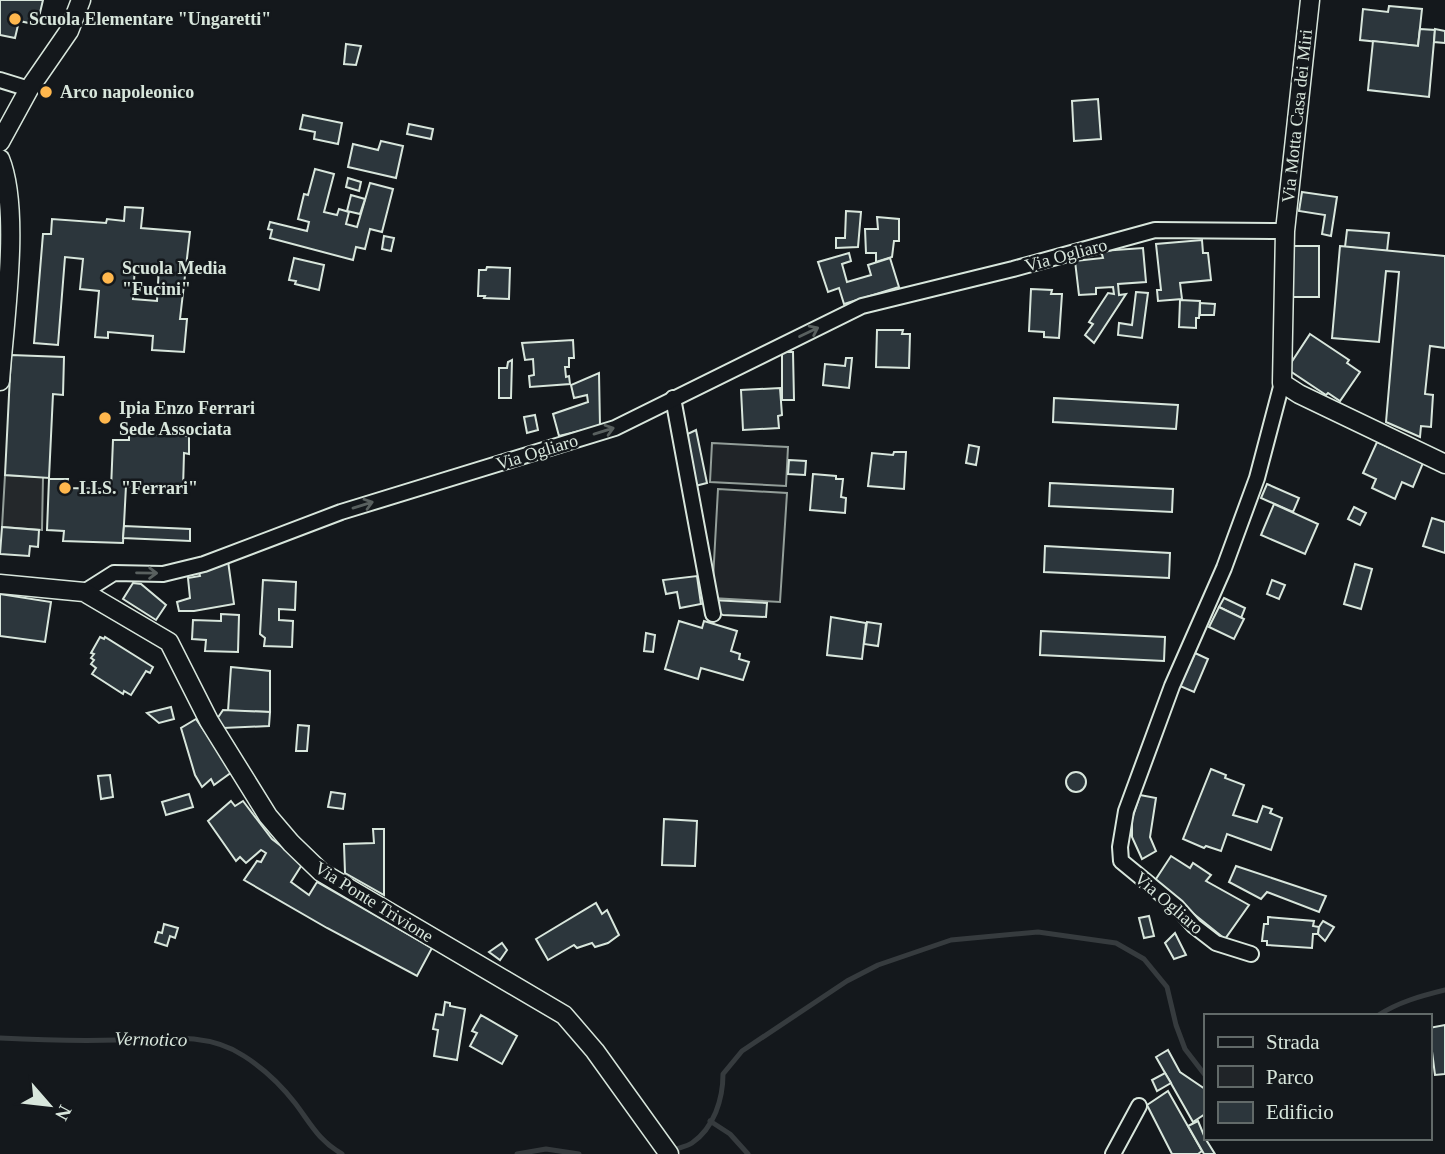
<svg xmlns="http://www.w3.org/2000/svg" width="1445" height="1154" font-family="Georgia,serif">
<rect width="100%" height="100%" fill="#14181c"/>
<!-- green -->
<g fill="#202428" stroke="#939e99" stroke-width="2">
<path d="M712 443 788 447 786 486 710 482Z"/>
<path d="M718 489 787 493 780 602 712 598Z"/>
</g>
<!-- parking -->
<path fill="#24282b" stroke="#939e99" stroke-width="2" d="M5 475 43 477 42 530 2 527Z"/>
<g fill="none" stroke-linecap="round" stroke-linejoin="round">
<!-- stream -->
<g stroke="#363b3e" stroke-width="5">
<path d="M1377 1016C1398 1002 1421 996 1445 990"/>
<path d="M0 1038C39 1040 79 1041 118 1040 160 1039 207 1031 244 1056 263 1068 281 1085 295 1103 311 1124 318 1140 342 1154"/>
<path d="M710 1121 730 1134 748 1154"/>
<path d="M671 1151C677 1148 686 1147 692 1143 714 1128 723 1099 723 1074L742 1051 847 981 878 965 951 940 1038 932 1116 943 1144 959 1167 987 1176 1025 1185 1049 1205 1075"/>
<path d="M517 1154 546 1149 579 1154"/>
</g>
</g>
<!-- building -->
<g fill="#2c363c" stroke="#d8e6dc" stroke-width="2" fill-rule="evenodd">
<path d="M0 0H43L39 17 31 15 29 23 19 21 15 38 0 35Z"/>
<path d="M1389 6 1422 9 1418 46 1360 40 1363 9 1388 12Z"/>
<path d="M1420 29 1435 30 1429 97 1368 90 1373 41 1418 46Z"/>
<path d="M1435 29 1445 31V43L1434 42Z"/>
<path d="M346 44 361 46 356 65 344 64Z"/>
<path d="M1098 99 1101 139 1074 141 1072 101Z"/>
<path d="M303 115 342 123 338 144 314 139 315 132 300 129Z"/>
<path d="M409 124 433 129 431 139 407 134Z"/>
<path d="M381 141 403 146 396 178 348 167 353 144 378 150Z"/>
<path d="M315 169 334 174 324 212 337 215 339 209 349 212 346 224 357 227 370 183 393 189 382 232 370 229 365 249 356 247 353 260 270 238 272 230 268 229 270 222 307 231 309 222 298 219 304 194 308 195Z"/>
<path d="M348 178 361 182 359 191 346 187Z"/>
<path d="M1302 192 1337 197 1331 236 1322 234 1325 215 1299 211Z"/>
<path d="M351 195 365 199 360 214 347 211Z"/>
<path d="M125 207 143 208 141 228 190 232 180 319H187L184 352 152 350 153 336 108 332V338L95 337 99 291 80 289 83 259 65 257 58 345 34 343 43 234H51L52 219 106 223 107 219 124 221ZM135 265 159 266 157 301 133 299Z"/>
<path d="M846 211 861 212 858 247 836 248V238H845Z"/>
<path d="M877 217 899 219V241H894L892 257 876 262V253H866L865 229H878Z"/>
<path d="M1347 230 1389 233 1387 251 1345 247Z"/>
<path d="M384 236 394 238 391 251 382 249Z"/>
<path d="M1202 240 1203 253H1208L1211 280 1180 283 1182 299 1158 301 1157 290H1161L1156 244Z"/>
<path d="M1285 246H1319V297H1286Z"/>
<path d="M1340 246 1445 256V348L1430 346 1425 394 1433 395 1431 427 1421 426 1420 437 1386 422 1399 272 1386 271 1379 342 1332 338Z"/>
<path d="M1143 248 1146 282 1118 284 1119 295 1126 294 1094 343 1085 335 1093 324 1089 322 1108 293 1114 294 1113 287 1096 288V294L1079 295 1075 261 1103 258 1101 251Z"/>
<path d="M849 253 851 261 842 264 847 282 871 275 868 265 890 258 899 287 844 304 839 288 828 292 818 262Z"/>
<path d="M294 258 324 265 319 290 295 284 296 281 289 280Z"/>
<path d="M487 267 510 268 509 299 484 298 485 296H478L479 270H486Z"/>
<path d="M1031 289 1052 290 1051 294H1062L1059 338 1044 337V332L1029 331Z"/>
<path d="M1136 292 1148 293 1142 338 1118 335 1119 323 1132 325Z"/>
<path d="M1180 300 1200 301 1199 318H1196V328L1179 327Z"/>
<path d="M1200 303 1215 304 1214 315H1200Z"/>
<path d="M877 330H903L902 334H910L909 368 876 367Z"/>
<path d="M1310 334 1349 360 1347 363 1360 372 1340 401 1328 393 1326 395 1287 369Z"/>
<path d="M573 340 574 358H569V367H565L566 377 569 376 570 384 530 387 529 376 534 375 533 359 525 360 522 343Z"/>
<path d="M782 352H793L794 400H782Z"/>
<path d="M11 355 64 357 63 395 53 394 49 478 5 475Z"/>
<path d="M846 358H852L849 388 823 385 825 364 845 366Z"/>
<path d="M512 360 511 398H499V368H507L508 362Z"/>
<path d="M599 373 600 426 559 436 553 414 588 402 587 395 574 398 571 385Z"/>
<path d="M780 388 782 415 778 416 779 428 743 430 741 390Z"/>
<path d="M1054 398 1178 405 1176 429 1053 422Z"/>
<path d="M535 415 538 430 527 433 524 417Z"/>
<path d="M696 430 707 483 691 487 679 438Z"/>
<path d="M129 434 189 436V454L184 453 183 489 126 486 123 543 63 541 64 531 47 530 49 479H68L67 488 111 489 113 440H129Z"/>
<path d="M1377 442 1423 463 1413 487 1402 482 1395 499 1372 488 1376 479 1363 473Z"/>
<path d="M969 445 979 447 976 465 966 463Z"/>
<path d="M894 452H906L904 489 868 486 872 453 893 455Z"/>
<path d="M789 460 806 461 805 475 788 474Z"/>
<path d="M813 474 836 476V479H843L841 497 846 498 845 513 810 510Z"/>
<path d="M1050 483 1173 489 1172 512 1049 506Z"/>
<path d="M1267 484 1299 498 1293 512 1261 498Z"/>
<path d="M1274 504 1318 524 1305 554 1261 535Z"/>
<path d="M1354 507 1366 513 1360 525 1348 519Z"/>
<path d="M1432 518 1445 522V553L1423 546Z"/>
<path d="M124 526 190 529V541L123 538Z"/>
<path d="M2 527 39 530 38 547 30 546 29 556 0 554Z"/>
<path d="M1045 546 1170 553 1169 578 1044 572Z"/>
<path d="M228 561 234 604 194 611H179L177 602 190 598 188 578 200 576 199 572Z"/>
<path d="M1355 564 1372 569 1361 609 1344 604Z"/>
<path d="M697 576 701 604 680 608 677 592 666 594 663 580Z"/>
<path d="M263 580 296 582 295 610 279 609V620L293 621 292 647 264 646 265 638 260 634Z"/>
<path d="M1272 580 1285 585 1279 599 1267 594Z"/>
<path d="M133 583 141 584 166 605 156 620 123 599Z"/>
<path d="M0 594 51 602 45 642 0 636Z"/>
<path d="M1224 598 1245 608 1241 618 1219 607Z"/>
<path d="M712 600 767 603 766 617 723 615 716 611Z"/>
<path d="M1219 607 1244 619 1234 639 1209 627Z"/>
<path d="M221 614 239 615 238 652 205 651 206 640 192 639 193 620 221 621Z"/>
<path d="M831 617 866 623 862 659 827 655Z"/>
<path d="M679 621 702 628 704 621 737 631 731 651 740 654 739 659 749 662 743 680 701 668 698 679 665 669Z"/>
<path d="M867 622 881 624 878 646 864 644Z"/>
<path d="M1041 631 1165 637 1164 661 1040 655Z"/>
<path d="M646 633 655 635 653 652 644 651Z"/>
<path d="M100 637 104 639 105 637 153 667 150 673 146 671 131 695 124 691 123 694 92 674 96 668 91 664 94 660 91 658 94 654 91 653Z"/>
<path d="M1195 653 1208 659 1194 692 1180 686Z"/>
<path d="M231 667 270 671V712L228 711Z"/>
<path d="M171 707 174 719 159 723 147 713Z"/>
<path d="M223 710 270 712 269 726 223 728 217 719Z"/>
<path d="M196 719 208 736H211L232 772 214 785 211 779 202 787 195 775 181 728Z"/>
<path d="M298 725 309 726 307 751H296Z"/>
<path d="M1211 769 1226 775 1225 778 1244 785 1233 815 1257 822 1263 806 1272 809 1270 813 1282 818 1271 850 1227 834 1221 851 1206 846 1204 848 1183 839Z"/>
<circle cx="1076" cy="782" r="10"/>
<path d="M110 775 113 797 101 799 98 776Z"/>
<path d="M331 792 345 794 343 809 328 807Z"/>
<path d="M189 794 193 807 166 815 162 802Z"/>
<path d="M1140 795 1156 798 1150 837 1156 851 1142 859 1132 837V819Z"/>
<path d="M231 801 235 806 243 801 272 839 303 863 291 882 309 895 317 882 432 948 417 976 327 928 244 880 257 861 261 862 266 853 261 850 246 863 240 857 236 861 208 821Z"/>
<path d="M664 819 697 821 695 866 662 865Z"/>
<path d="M373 829H384V895L345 873 344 844 374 843Z"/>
<path d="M1171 856 1190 868 1193 863 1211 875 1206 881 1249 905 1225 939 1154 882Z"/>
<path d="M1236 866 1326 896 1319 912 1267 892 1261 899 1229 882Z"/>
<path d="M596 903 602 914 607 910 619 935 608 943 595 947 592 943 577 948 574 945 548 960 536 939Z"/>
<path d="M1149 916 1154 936 1144 938 1139 918Z"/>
<path d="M1268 917 1314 921 1313 926 1319 927 1318 934H1313L1312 948 1267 945V941H1262L1264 924H1268Z"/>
<path d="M1323 921 1334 927 1325 941 1318 934 1319 927Z"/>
<path d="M164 924 178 928 175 938 170 936 167 946 155 942 158 932 162 933Z"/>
<path d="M1175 933 1186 955 1174 959 1165 943Z"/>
<path d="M502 943 507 950 500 960 489 952Z"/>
<path d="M445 1002 450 1003V1006L465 1009 457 1060 434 1056 438 1030 433 1029 436 1014 443 1015Z"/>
<path d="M481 1015 517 1036 502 1064 470 1046 477 1033 472 1031Z"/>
<path d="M1445 1025V1074L1435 1075 1429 1028Z"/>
<path d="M1168 1050 1180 1072 1205 1089V1114L1193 1122 1156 1057Z"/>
<path d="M1165 1073 1171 1083 1157 1091 1152 1080Z"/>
<path d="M1168 1091 1202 1151 1198 1154H1172L1147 1105Z"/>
<path d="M1198 1121 1205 1138 1215 1154H1204L1188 1126Z"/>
</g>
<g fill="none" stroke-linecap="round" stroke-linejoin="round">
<!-- minor casing -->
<g stroke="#d8e6dc" stroke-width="18">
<g id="minor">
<path d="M0 80 29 89"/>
<path d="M673 398 713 614"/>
<path d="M84 592 114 573 163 574 204 564 341 512 615 428 862 306 1013 269 1155 230 1285 231"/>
<path d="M1251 954 1216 943 1194 926 1177 907 1121 861 1120 847 1126 811 1172 686 1224 568 1257 478 1282 383"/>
<path d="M1113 1154 1139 1106"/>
</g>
</g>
<!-- tertiary casing -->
<g stroke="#d8e6dc" stroke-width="21">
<g id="tertiary">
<path d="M1310 0 1285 231 1282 383 1299 394 1445 464"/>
<path d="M0 142 29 89 69 31 81 0"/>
<path d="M0 159C21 210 4 323 0 381"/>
<path d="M0 584 84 592 169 642 209 721 268 816 291 843 321 872 564 1015 595 1051 669 1154"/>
</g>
</g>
<!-- minor -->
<use href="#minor" stroke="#14181c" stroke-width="14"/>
<!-- tertiary -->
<use href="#tertiary" stroke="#14181c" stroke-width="18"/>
</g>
<!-- one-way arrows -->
<defs><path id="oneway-shaft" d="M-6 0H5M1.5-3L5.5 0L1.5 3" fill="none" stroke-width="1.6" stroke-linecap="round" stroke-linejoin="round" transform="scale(1.75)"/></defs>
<g stroke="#59605f">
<use href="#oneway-shaft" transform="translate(809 332) rotate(-26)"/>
<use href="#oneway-shaft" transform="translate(604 431) rotate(-17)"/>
<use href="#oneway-shaft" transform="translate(363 505) rotate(-17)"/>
<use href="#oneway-shaft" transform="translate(147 573) rotate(1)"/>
</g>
<!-- markers -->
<g fill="#ffb74d" stroke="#14181c" stroke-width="2.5">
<circle cx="15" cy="19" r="7"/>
<circle cx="46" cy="92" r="7"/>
<circle cx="108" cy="278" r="7"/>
<circle cx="105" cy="418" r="7"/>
<circle cx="65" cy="488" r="7"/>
</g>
<g text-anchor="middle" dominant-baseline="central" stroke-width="5" stroke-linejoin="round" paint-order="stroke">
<!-- poi labels -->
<g font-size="18" font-weight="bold" fill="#d8e6dc" stroke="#14181c" text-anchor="start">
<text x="29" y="19">Scuola Elementare "Ungaretti"</text>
<text x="60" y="92">Arco napoleonico</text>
<text x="122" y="268">Scuola Media<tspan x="122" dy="21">"Fucini"</tspan></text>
<text x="119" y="408">Ipia Enzo Ferrari<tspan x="119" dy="21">Sede Associata</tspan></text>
<text x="79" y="488">I.I.S. "Ferrari"</text>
</g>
<!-- street labels -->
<g font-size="18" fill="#d8e6dc" stroke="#14181c">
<text transform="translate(1297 116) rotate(-84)">Via Motta Casa dei Miri</text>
<text transform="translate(1066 255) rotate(-15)">Via Ogliaro</text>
<text transform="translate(537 452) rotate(-17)">Via Ogliaro</text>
<text transform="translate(374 902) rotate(32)">Via Ponte Trivione</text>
<text transform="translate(1169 903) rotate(41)">Via Ogliaro</text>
</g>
<!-- water labels -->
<g font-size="19" font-style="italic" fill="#d8e6dc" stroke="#14181c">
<text transform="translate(151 1039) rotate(1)">Vernotico</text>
</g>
</g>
<!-- legend -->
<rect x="1204" y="1014" width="228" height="126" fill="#14181c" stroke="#626a69" stroke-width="2"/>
<rect x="1218" y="1037" width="35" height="10" fill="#14181c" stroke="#626a69" stroke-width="2"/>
<text x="1266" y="1049" font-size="21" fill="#d8e6dc">Strada</text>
<rect x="1218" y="1066" width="35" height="21" fill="#202428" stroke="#626a69" stroke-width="2"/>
<text x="1266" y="1084" font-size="21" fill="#d8e6dc">Parco</text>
<rect x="1218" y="1102" width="35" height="21" fill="#2c363c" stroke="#626a69" stroke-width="2"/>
<text x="1266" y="1119" font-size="21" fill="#d8e6dc">Edificio</text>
<!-- north arrow -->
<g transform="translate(49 1105) rotate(118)" stroke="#14181c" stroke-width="5" paint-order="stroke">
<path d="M0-5L12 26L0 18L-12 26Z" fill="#d8e6dc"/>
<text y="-10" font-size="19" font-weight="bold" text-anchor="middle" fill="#d8e6dc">N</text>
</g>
</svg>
